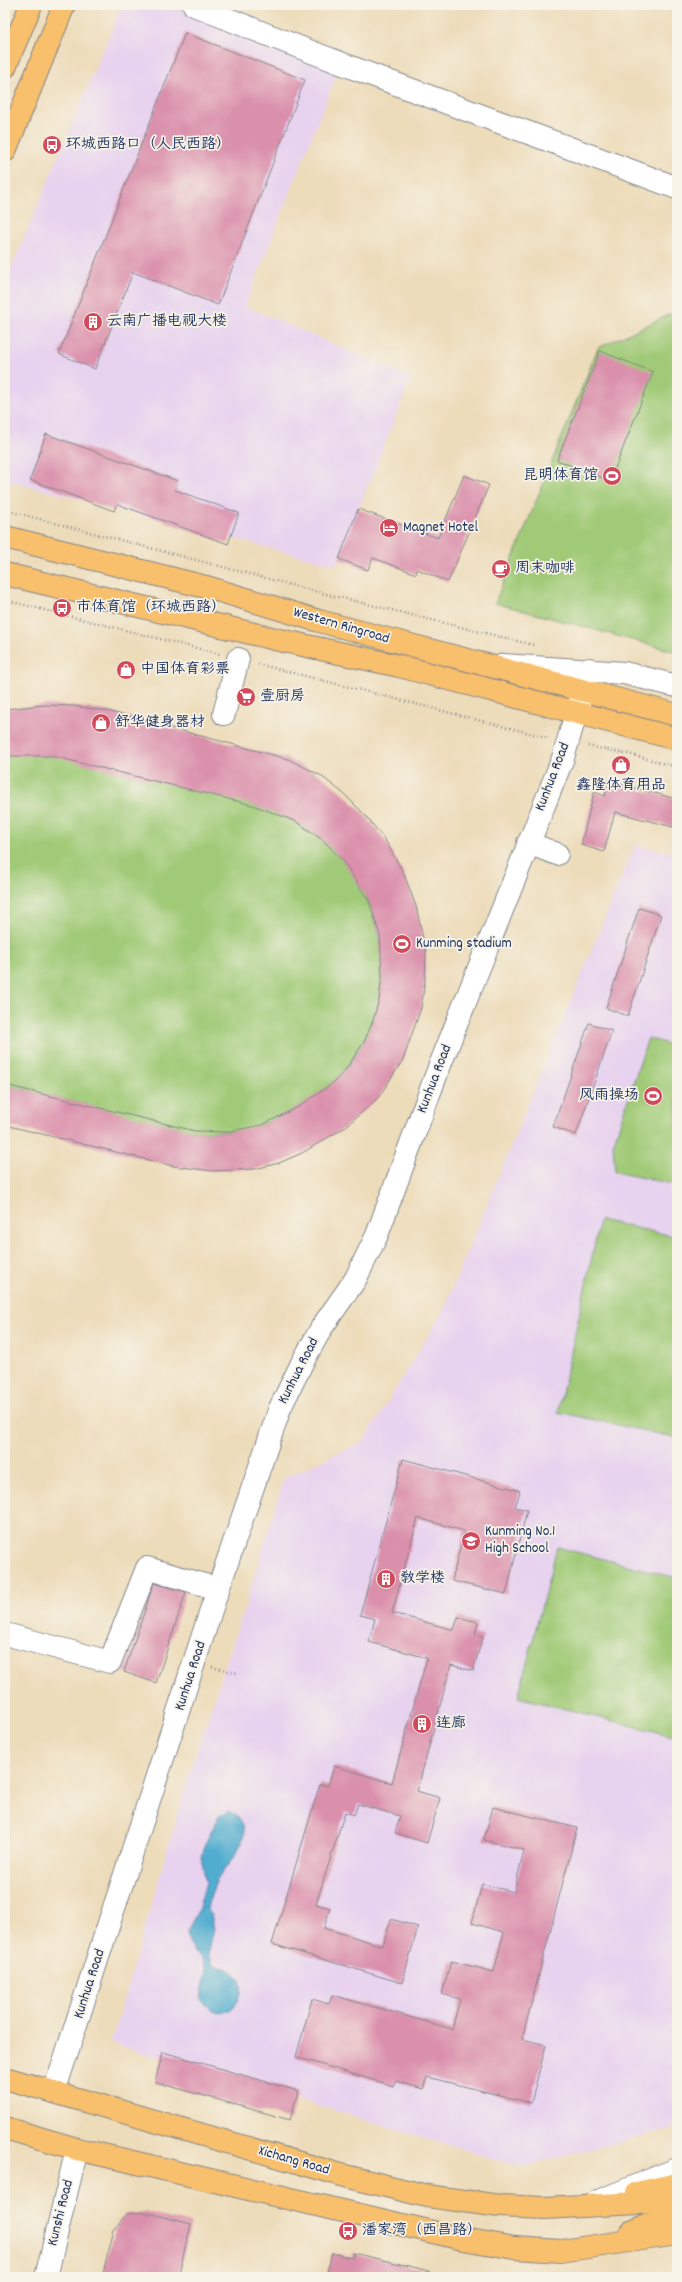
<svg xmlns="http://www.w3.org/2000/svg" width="682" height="2282" font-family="Dekko,'LXGW WenKai TC',sans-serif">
<rect width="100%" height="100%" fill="#f7f3e8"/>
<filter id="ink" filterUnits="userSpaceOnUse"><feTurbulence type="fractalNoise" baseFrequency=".025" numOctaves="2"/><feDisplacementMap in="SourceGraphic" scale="8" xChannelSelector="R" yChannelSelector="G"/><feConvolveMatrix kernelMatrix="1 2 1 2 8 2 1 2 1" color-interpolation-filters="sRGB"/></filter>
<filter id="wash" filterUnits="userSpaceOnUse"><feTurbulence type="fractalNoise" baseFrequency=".012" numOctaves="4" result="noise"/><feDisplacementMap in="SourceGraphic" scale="16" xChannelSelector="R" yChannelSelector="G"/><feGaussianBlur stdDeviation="0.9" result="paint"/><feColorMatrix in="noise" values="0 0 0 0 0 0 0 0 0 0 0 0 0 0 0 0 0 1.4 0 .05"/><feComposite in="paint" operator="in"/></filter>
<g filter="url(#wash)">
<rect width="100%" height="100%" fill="#eddcba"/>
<!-- built -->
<g fill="#e7d2ef">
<path d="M122 5H169L338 71 245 306 411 378 336 565 5 480V283Z"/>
<path d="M635 845 677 854V2127L522 2167 111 2043 193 1762 246 1604 284 1478 364 1441 443 1311Z"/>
</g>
<!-- green -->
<g fill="#a0ca77" stroke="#5e7c6a">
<path d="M677 311V652L495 603 598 348Z"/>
<path d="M12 755C25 755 38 755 51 756 79 758 109 769 137 776 193 790 282 803 325 842 414 922 397 1059 289 1112 274 1119 259 1127 242 1130 220 1133 199 1132 177 1128L5 1085V756Z"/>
<path d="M648 1038 677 1047V1185L615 1172 613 1145Z"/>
<path d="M600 1220 677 1237V1438L558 1412Z"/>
<path d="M557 1547 677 1578V1737L518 1697Z"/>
</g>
<!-- water -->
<path fill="#51adcf" stroke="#366e96" d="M229 1811C265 1829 226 1863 215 1884 212 1891 210 1900 207 1908L212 1918 214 1929 208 1954 213 1966C259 1969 240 2016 219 2012 212 2011 206 2004 201 2000L206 1972 202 1958 194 1952 189 1942 187 1931 198 1911 206 1882 201 1857 204 1846 219 1816Z"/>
<g id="blocks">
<!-- building -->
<g fill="#da8fab">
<path d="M185 33 305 80 218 305 133 272 95 369 59 354Z"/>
<path d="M600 351 653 372 610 481 557 460Z"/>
<path d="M46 434 178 481 175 490 239 513 228 544 117 504 114 511 30 480Z"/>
<path d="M464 475 489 485 448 582 417 569 416 574 373 558 368 570 339 559 358 509 438 538Z"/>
<path d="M44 705 74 706 107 711 288 759 320 775 343 793 364 814 385 840 403 872 416 906 426 952 425 980 421 1008 403 1060 378 1098 344 1128 302 1153 279 1163 255 1169 213 1171 173 1166 5 1125V1085L195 1131 226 1132 262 1125 300 1106 332 1084 344 1072 364 1042 372 1023 379 1000 382 976 380 935 369 901 343 861 324 841 297 822 253 805 52 756H5V709Z"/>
<path d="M608 781 677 799V828L615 812 604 852 581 845 594 792 605 796Z"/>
<path d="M639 908 661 915 628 1016 606 1008Z"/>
<path d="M589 1023 612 1031 576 1135 553 1127Z"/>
<path d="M403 1459 520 1491 515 1507 527 1510 506 1594 452 1581 464 1531 418 1518 392 1613 454 1630 458 1617 478 1622 475 1634 483 1636 473 1671 451 1665 417 1791 440 1798 427 1843 395 1833 400 1816 358 1804 354 1815 345 1812 316 1904 330 1908 324 1928 383 1946 391 1919 418 1927 402 1983 272 1944 320 1784 328 1786 334 1766 392 1783 427 1658 369 1642 375 1619 360 1615Z"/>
<path d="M154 1583 186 1592 156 1683 124 1672Z"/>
<path d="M493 1807 577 1828 522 2039 546 2045 531 2103 427 2077 423 2089 395 2081 393 2086 296 2057 312 1999 329 2004 332 1995 452 2029 460 1999 442 1994 451 1961 494 1972 504 1932 472 1923 482 1884 514 1892 524 1850 484 1840Z"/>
<path d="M163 2052 298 2091 290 2120 155 2082Z"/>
<path d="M144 2212 191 2224 178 2277H102L114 2230 126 2214Z"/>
<path d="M332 2253 352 2258 353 2253 430 2271 429 2277H326Z"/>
</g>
</g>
</g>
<g filter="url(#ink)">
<use href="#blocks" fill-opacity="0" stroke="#84868c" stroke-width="1"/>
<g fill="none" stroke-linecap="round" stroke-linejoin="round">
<!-- minor casing -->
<g stroke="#84868c" stroke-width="24">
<g id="minor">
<path d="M194 5C353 71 516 127 677 188"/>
<path d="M503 665 624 673 677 686"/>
<path d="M224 714 238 659"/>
<path d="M528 843 557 854"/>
<path d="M5 1634 110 1662 147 1568 218 1589"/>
<path d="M54 2092 218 1589 280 1408 302 1363 322 1327 355 1280 377 1235 438 1070 563 758 589 669"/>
<path d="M591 2204 677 2169"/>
<path d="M46 2277 77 2149"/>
</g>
</g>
<!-- major casing -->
<g stroke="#84868c" stroke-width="24">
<g id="major">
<path d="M5 67 31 5"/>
<path d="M5 151 64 5"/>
<path d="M5 537 210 588 319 621 677 715"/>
<path d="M5 574 275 639 399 666 677 739"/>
<path d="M5 2078 345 2176 427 2196 500 2206 544 2208 677 2201"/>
<path d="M5 2128 77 2149 463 2239 515 2248 561 2251 677 2234"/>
<path d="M637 2193 677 2184"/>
<path d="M631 2232 677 2214"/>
</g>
</g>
<!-- path -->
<g stroke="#84868c" stroke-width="2.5" stroke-dasharray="1 3" stroke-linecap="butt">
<path d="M5 510 326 594 534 645"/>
<path d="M5 600 220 654"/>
<path d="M258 664 549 738"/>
<path d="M588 746 633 755 677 767"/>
<path d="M212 1667 237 1673"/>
</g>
<!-- minor -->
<use href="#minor" stroke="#fff" stroke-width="22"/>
<!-- major -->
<use href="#major" stroke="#f8bf6c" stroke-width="22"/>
</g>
</g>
<!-- icons -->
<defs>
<g id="bus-disc" transform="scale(1)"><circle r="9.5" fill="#d1495b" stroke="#f7f3e8"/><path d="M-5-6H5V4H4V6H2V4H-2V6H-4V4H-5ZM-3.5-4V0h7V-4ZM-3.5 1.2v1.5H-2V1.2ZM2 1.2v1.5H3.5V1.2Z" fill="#fff"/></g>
<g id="building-disc" transform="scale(1)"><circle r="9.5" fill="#d1495b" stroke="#f7f3e8"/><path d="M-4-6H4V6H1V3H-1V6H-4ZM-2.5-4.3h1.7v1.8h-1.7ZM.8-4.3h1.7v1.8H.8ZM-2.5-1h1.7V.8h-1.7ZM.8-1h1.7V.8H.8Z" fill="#fff"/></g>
<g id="stadium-disc" transform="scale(1)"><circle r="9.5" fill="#d1495b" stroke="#f7f3e8"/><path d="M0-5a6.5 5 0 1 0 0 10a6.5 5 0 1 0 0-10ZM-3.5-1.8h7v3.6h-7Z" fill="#fff"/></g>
<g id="hotel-disc" transform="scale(1)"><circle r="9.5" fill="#d1495b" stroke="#f7f3e8"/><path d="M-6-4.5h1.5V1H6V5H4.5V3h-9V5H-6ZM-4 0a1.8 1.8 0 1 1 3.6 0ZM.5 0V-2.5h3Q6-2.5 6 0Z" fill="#fff"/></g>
<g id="cafe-disc" transform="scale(1)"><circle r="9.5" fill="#d1495b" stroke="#f7f3e8"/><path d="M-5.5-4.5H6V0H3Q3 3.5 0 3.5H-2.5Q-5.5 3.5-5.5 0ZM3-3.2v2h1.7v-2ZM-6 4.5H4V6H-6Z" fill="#fff"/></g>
<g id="shop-disc" transform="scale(1)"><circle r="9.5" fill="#d1495b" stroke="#f7f3e8"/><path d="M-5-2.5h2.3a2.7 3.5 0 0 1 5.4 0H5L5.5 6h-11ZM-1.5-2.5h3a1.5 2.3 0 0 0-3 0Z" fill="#fff"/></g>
<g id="supermarket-disc" transform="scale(1)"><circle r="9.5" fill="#d1495b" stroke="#f7f3e8"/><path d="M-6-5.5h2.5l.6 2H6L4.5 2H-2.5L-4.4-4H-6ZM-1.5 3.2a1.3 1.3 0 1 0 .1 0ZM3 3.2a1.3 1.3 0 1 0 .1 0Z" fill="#fff"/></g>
<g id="school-disc" transform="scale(1)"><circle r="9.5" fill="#d1495b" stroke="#f7f3e8"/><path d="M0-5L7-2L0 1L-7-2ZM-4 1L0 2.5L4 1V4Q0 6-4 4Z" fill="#fff"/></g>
</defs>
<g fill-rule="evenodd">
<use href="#bus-disc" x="52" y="145"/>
<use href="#building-disc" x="93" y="322"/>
<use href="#stadium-disc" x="612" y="476"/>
<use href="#hotel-disc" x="389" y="528"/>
<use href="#cafe-disc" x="501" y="569"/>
<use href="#bus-disc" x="62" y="608"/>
<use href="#shop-disc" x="126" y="670"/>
<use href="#supermarket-disc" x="246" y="697"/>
<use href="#shop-disc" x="101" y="723"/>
<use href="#shop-disc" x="621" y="765"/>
<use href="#stadium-disc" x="402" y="944"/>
<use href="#stadium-disc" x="653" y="1096"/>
<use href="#school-disc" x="471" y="1541"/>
<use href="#building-disc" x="386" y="1579"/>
<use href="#building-disc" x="422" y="1724"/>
<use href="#bus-disc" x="348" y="2231"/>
</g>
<g text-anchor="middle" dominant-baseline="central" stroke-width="3.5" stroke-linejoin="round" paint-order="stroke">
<!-- poi labels -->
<g font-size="15" fill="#1b2f5e" stroke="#f7f3e8" text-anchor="start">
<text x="66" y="145">环城西路口（人民西路）</text>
<text x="107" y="322">云南广播电视大楼</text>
<text x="598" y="476" text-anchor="end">昆明体育馆</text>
<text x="403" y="528">Magnet Hotel</text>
<text x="515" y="569">周末咖啡</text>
<text x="76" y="608">市体育馆（环城西路）</text>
<text x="140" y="670">中国体育彩票</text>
<text x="260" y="697">壹厨房</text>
<text x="115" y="723">舒华健身器材</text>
<text x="621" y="786" text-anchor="middle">鑫隆体育用品</text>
<text x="416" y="944">Kunming stadium</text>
<text x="639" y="1096" text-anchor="end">风雨操场</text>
<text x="485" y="1532">Kunming No.1<tspan x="485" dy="17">High School</tspan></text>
<text x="400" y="1579">教学楼</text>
<text x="436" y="1724">连廊</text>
<text x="362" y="2231">潘家湾（西昌路）</text>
</g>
<!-- street labels -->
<g font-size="15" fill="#1b2f5e" stroke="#f7f3e8">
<text transform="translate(341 626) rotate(16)">Western Ringroad</text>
<text transform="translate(553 777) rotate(-69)">Kunhua Road</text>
<text transform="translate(435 1079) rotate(-69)">Kunhua Road</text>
<text transform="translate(299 1371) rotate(-63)">Kunhua Road</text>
<text transform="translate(191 1676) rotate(-72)">Kunhua Road</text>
<text transform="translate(90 1984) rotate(-72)">Kunhua Road</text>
<text transform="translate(294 2161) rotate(16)">Xichang Road</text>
<text transform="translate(61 2213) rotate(-76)">Kunshi Road</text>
</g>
</g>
<!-- margin -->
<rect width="682" height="2282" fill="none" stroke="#f7f3e8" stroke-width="20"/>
</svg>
